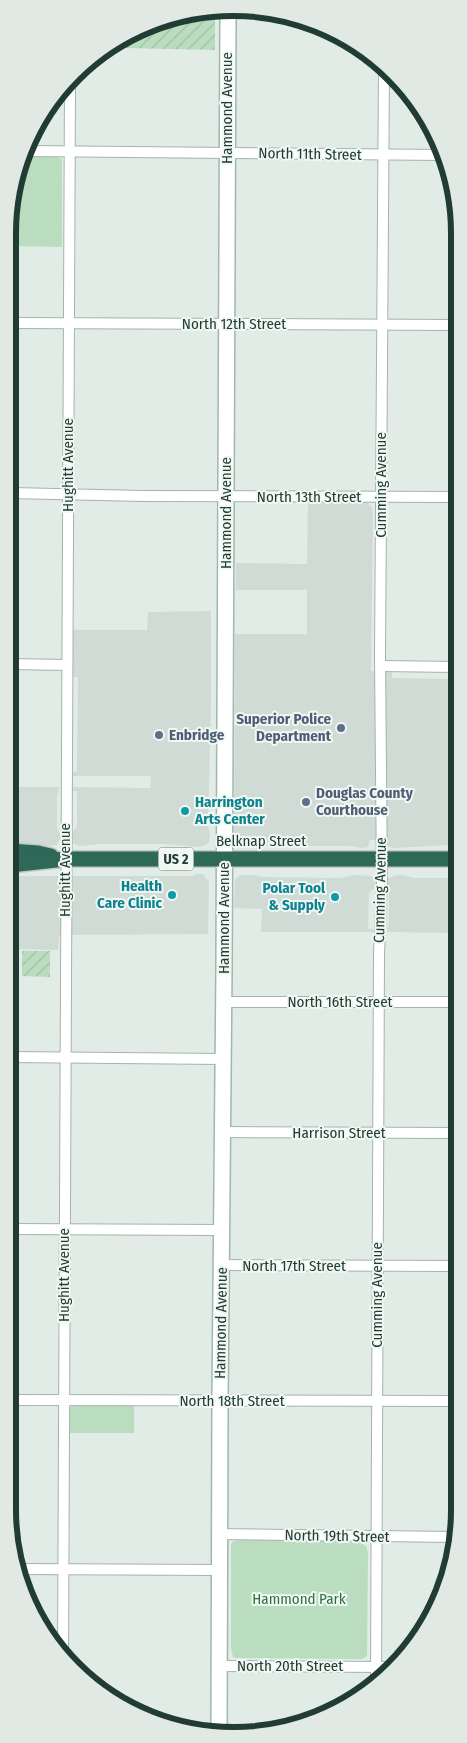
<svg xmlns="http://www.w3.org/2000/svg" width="467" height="1743" font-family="'Fira Sans Condensed',sans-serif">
<defs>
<pattern id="garden-furrows" width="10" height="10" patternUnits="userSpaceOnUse" patternTransform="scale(1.25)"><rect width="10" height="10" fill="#baddbf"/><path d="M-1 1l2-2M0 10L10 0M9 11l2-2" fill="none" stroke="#a0bfa5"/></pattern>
</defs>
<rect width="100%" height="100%" fill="#e1ece6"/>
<!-- built -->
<g fill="#cfdbd4">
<path d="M308 499 366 501 372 507 373 513 371 671 392 672V678L448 679V790H452V845L393 848 387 846 386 840H370L368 847 362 848 351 846H252L243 847 235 844 234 838 235 634H307V590H236V563L307 564Z"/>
<path d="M211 611V703L208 826 210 834 209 843 201 847 163 844H101L80 846 74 844 71 842V833L77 827V791H70V787L150 788 151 776H70V773L77 771 78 677H71L72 630H147L148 612Z"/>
<path d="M10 787H60L57 796V828L61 837 57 845 43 846 10 843Z"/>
<path d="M196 874H203L209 882 208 934 59 935 58 950 9 949 10 876H192Z"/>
<path d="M241 875H253L263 877 340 878 354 875 371 876 375 880 377 887 369 892 368 929H373L374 932H261L262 909 234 908 235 881 237 877Z"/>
<path d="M402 875 414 878H456V933L386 932 389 921V894L387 880 393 876Z"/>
</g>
<!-- park -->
<g fill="#baddbf">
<path d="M26 156H53L62 159V247L12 246V190Z"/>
<path d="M73 1406H134V1433H68V1411L69 1408Z"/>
<path d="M241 1540 357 1541 366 1546 368 1553 367 1656 362 1659 236 1658 233 1657 231 1648V1545L233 1541Z"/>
</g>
<!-- garden -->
<g fill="url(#garden-furrows)">
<path d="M189 12H215V50L125 48V38Z"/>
<path d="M22 951H50V977L22 976Z"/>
</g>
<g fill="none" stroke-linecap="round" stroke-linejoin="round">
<!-- street casing -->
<g stroke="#a4b4ac" stroke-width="12">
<g id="street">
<path d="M28 151 443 155"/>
<path d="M11 323 457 325"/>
<path d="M11 493 143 496 457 497"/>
<path d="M10 664 67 665"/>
<path d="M380 666 457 667"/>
<path d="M224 1002H456"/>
<path d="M9 1057 223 1059"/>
<path d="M223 1132 456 1133"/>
<path d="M8 1229 222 1230"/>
<path d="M221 1265 456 1266"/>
<path d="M8 1400 455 1401"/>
<path d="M219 1534 455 1537"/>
<path d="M19 1569 219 1570"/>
<path d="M63 1657 70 84"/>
<path d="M219 1666 390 1667"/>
<path d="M376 1683 379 954 382 884 380 656 384 67"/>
</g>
</g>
<!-- secondary casing -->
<g stroke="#9fb7ac" stroke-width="18">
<path id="secondary" d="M219 1735 220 1400 224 968 228 12"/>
</g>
<!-- highway casing -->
<g stroke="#c1c8c6" stroke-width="18">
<g id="highway">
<path d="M10 851 38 853 51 856"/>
<path d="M10 865 65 859H456"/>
</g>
</g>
<!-- street -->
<use href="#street" stroke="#fff" stroke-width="10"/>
<!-- secondary -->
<use href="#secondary" stroke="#fff" stroke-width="15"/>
<!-- highway -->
<use href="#highway" stroke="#2d6956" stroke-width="15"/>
</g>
<!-- markers -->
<g fill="#5c6f8a" stroke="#f1f8f4" stroke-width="2">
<circle cx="341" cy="728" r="5"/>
<circle cx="159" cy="735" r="5"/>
<circle cx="306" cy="802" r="5"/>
</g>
<g fill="#0f9aa8" stroke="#f1f8f4" stroke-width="2">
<circle cx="185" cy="811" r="5"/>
<circle cx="172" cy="895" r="5"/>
<circle cx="335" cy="897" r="5"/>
</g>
<g text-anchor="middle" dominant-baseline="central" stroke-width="4" stroke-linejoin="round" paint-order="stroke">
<!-- shield labels -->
<rect fill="#f1f8f4" stroke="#5f746c" stroke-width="1" x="158.5" y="847.5" width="35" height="23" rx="4"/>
<g font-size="14" font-weight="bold" fill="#213c32">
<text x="176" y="859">US 2</text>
</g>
<!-- street labels -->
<g font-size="15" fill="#213c32" stroke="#f1f8f4">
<text transform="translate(227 108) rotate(-90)">Hammond Avenue</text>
<text transform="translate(310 154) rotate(1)">North 11th Street</text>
<text x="234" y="324">North 12th Street</text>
<text transform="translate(68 465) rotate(-90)">Hughitt Avenue</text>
<text transform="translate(381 485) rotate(-90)">Cumming Avenue</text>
<text x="309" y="497">North 13th Street</text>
<text transform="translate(226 513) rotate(-90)">Hammond Avenue</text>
<text x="261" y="841">Belknap Street</text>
<text transform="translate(65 870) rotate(-90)">Hughitt Avenue</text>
<text transform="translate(380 890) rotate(-89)">Cumming Avenue</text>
<text transform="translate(224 918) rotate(-90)">Hammond Avenue</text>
<text x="340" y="1002">North 16th Street</text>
<text x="339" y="1133">Harrison Street</text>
<text x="294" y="1266">North 17th Street</text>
<text transform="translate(64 1275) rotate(-90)">Hughitt Avenue</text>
<text transform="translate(377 1295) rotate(-90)">Cumming Avenue</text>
<text transform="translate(221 1323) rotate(-89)">Hammond Avenue</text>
<text x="232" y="1401">North 18th Street</text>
<text transform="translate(337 1536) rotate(1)">North 19th Street</text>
<text x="290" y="1666">North 20th Street</text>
</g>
<!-- service labels -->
<g font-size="15" font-weight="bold" fill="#4e5e75" stroke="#f1f8f4" text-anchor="start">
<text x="331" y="719" text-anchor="end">Superior Police<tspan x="331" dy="17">Department</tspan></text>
<text x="169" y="735">Enbridge</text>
<text x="316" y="793">Douglas County<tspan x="316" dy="17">Courthouse</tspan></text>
</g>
<!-- culture labels -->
<g font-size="15" font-weight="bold" fill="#0d838f" stroke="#f1f8f4" text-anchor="end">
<text x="195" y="802" text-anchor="start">Harrington<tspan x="195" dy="17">Arts Center</tspan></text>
<text x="162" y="886">Health<tspan x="162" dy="17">Care Clinic</tspan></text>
<text x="325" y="888">Polar Tool<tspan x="325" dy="17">&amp; Supply</tspan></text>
</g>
<!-- park labels -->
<g font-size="15" fill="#2b733f" stroke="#f1f8f4">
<text x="299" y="1599">Hammond Park</text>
</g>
</g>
<!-- crop -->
<path d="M0 0H467V1743H0ZM233 16H234A217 217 0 0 1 451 233V1510A217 217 0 0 1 234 1727H233A217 217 0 0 1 16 1510V233A217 217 0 0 1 233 16Z" fill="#e0e9e4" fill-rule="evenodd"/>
<path fill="none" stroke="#213c32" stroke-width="6" d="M233 16H234A217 217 0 0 1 451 233V1510A217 217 0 0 1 234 1727H233A217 217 0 0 1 16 1510V233A217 217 0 0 1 233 16Z"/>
</svg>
